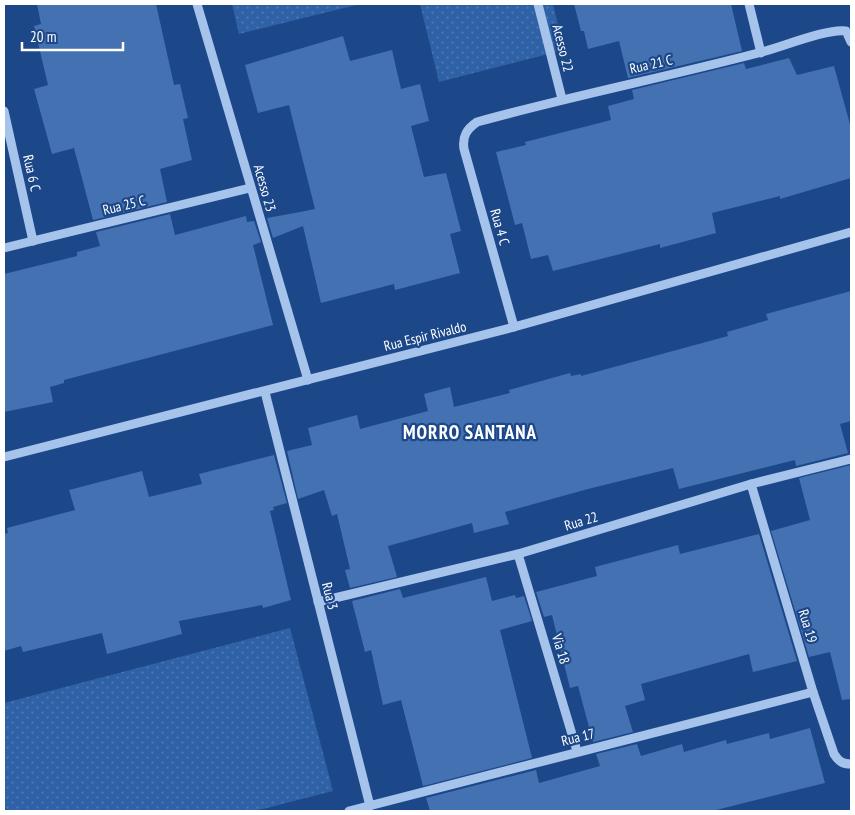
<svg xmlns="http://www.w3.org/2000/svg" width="855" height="815" font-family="'PT Sans Narrow',sans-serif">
<defs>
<pattern id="park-dots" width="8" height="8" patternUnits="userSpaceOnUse" patternTransform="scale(1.25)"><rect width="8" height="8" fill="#2f61a6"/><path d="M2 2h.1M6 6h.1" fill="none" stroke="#4e79b3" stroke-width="1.8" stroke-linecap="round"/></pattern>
</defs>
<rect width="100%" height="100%" fill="#1c4889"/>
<!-- park -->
<g fill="url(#park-dots)">
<path d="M232 4H360L239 34Z"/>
<path d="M420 4H553L564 50 439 82Z"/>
<path d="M290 628 333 791 255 811H6L4 802V703Z"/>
</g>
<!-- building -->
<g fill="#4471b2">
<path d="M37 4H156L174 85 180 84 188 118 183 119 192 160 160 169 167 202 93 220 74 148 52 154 34 89 48 85 34 26 41 24Z"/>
<path d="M574 4H731L742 51 628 78 619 41 588 49 584 31H581Z"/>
<path d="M343 36 350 61 392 50 401 89 420 84 429 121 411 126 424 177 446 173 461 231 450 234 460 273 395 290 394 284 321 303 303 226 273 238 267 218 300 212 301 215 300 212 315 209 289 105 258 113 245 65Z"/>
<path d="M789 58 797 75 834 66 851 128V178L780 199V196L712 213 716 233 660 248V244L553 271 548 255 531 259 522 223 515 225 496 152 526 145 525 142 611 120 608 106 634 99 632 90 744 63 746 69Z"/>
<path d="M170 214 175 235 246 216 247 222 254 221 261 242 253 245 273 325 64 380V383L50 387 53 402 4 412V274L77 256V252L100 246 96 232Z"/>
<path d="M851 291V421L840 424 848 453 796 466 795 460 679 489 673 468 588 489 505 512 509 524 474 533 472 523 388 546 397 577 350 588 345 570 350 569 337 514 332 516 324 490 298 499 287 451 312 445 308 428 357 415 360 429 428 411 424 394 450 387 454 407 510 393 509 390 570 373 571 376 581 374V376L728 336 727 332 768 320 766 314Z"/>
<path d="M274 455 287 503 273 507 274 510 270 511 291 600 263 608 262 605 179 621 182 634 107 654 102 633 23 652 21 646 4 651V534L8 533 7 528 75 510 69 490 142 471 149 497 202 484 199 474Z"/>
<path d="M851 465V699L842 700 830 652 809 657 771 531 810 520 799 478Z"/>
<path d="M759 534 797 661 753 672 749 654 641 684 645 700 625 706 633 732 593 742 578 686 570 688 552 615 544 617 536 592 597 576 595 567 678 545 680 554Z"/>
<path d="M486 577 492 601 515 595 516 598 524 596 532 621 500 630 532 758 423 786 401 700 383 705 371 650 365 652 352 601 400 589 403 598Z"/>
<path d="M810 728 825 783 712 811H430L426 798 536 770 539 783 600 766 596 754 637 744 641 756 682 744 684 752 726 740 727 744 769 733 770 739Z"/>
</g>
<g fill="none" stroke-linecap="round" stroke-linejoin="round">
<!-- minor -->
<g stroke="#a6c3ec" stroke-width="9">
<path d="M197 4 308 380"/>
<path d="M538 4 562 99"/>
<path d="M749 4 761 53"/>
<path d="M4 111 33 241"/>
<path d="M4 248 250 188"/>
<path d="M514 327 464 149C462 136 467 129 477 122 571 96 667 77 762 52 782 47 828 28 846 31L851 42"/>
<path d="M265 392 370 806"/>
<path d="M4 457 514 327 851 232"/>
<path d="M751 484 813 692 834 754C839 762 843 764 851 764"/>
<path d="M518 554 577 751"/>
<path d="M318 602 518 554 751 484 851 459"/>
<path d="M349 811 813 692"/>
</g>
</g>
<g text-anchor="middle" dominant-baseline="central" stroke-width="4.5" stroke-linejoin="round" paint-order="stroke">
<!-- street labels -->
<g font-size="14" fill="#fff" stroke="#1c4889">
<text transform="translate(563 48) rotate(76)">Acesso 22</text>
<text transform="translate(651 64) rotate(-13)">Rua 21 C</text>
<text transform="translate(32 173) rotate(77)">Rua 6 C</text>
<text transform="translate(265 188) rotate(74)">Acesso 23</text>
<text transform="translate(124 205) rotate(-14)">Rua 25 C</text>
<text transform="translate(500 227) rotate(74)">Rua 4 C</text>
<text transform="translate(425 336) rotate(-14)">Rua Espir Rivaldo</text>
<text transform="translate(581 521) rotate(-17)">Rua 22</text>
<text transform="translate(330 596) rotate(76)">Rua 3</text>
<text transform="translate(808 626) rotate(73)">Rua 19</text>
<text transform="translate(561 649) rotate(73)">Via 18</text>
<text transform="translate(578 737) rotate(-14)">Rua 17</text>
</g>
<!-- district labels -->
<g font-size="19" font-weight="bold" letter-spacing="1" fill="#fff" stroke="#1c4889">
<text x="470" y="432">MORRO SANTANA</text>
</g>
</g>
<!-- border -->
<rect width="855" height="815" fill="none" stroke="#ffffff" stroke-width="10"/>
<!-- scale -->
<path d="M22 42v8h101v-8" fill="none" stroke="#ffffff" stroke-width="2.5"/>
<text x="30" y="42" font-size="15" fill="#ffffff" stroke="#1c4889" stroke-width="4" paint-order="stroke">20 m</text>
</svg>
